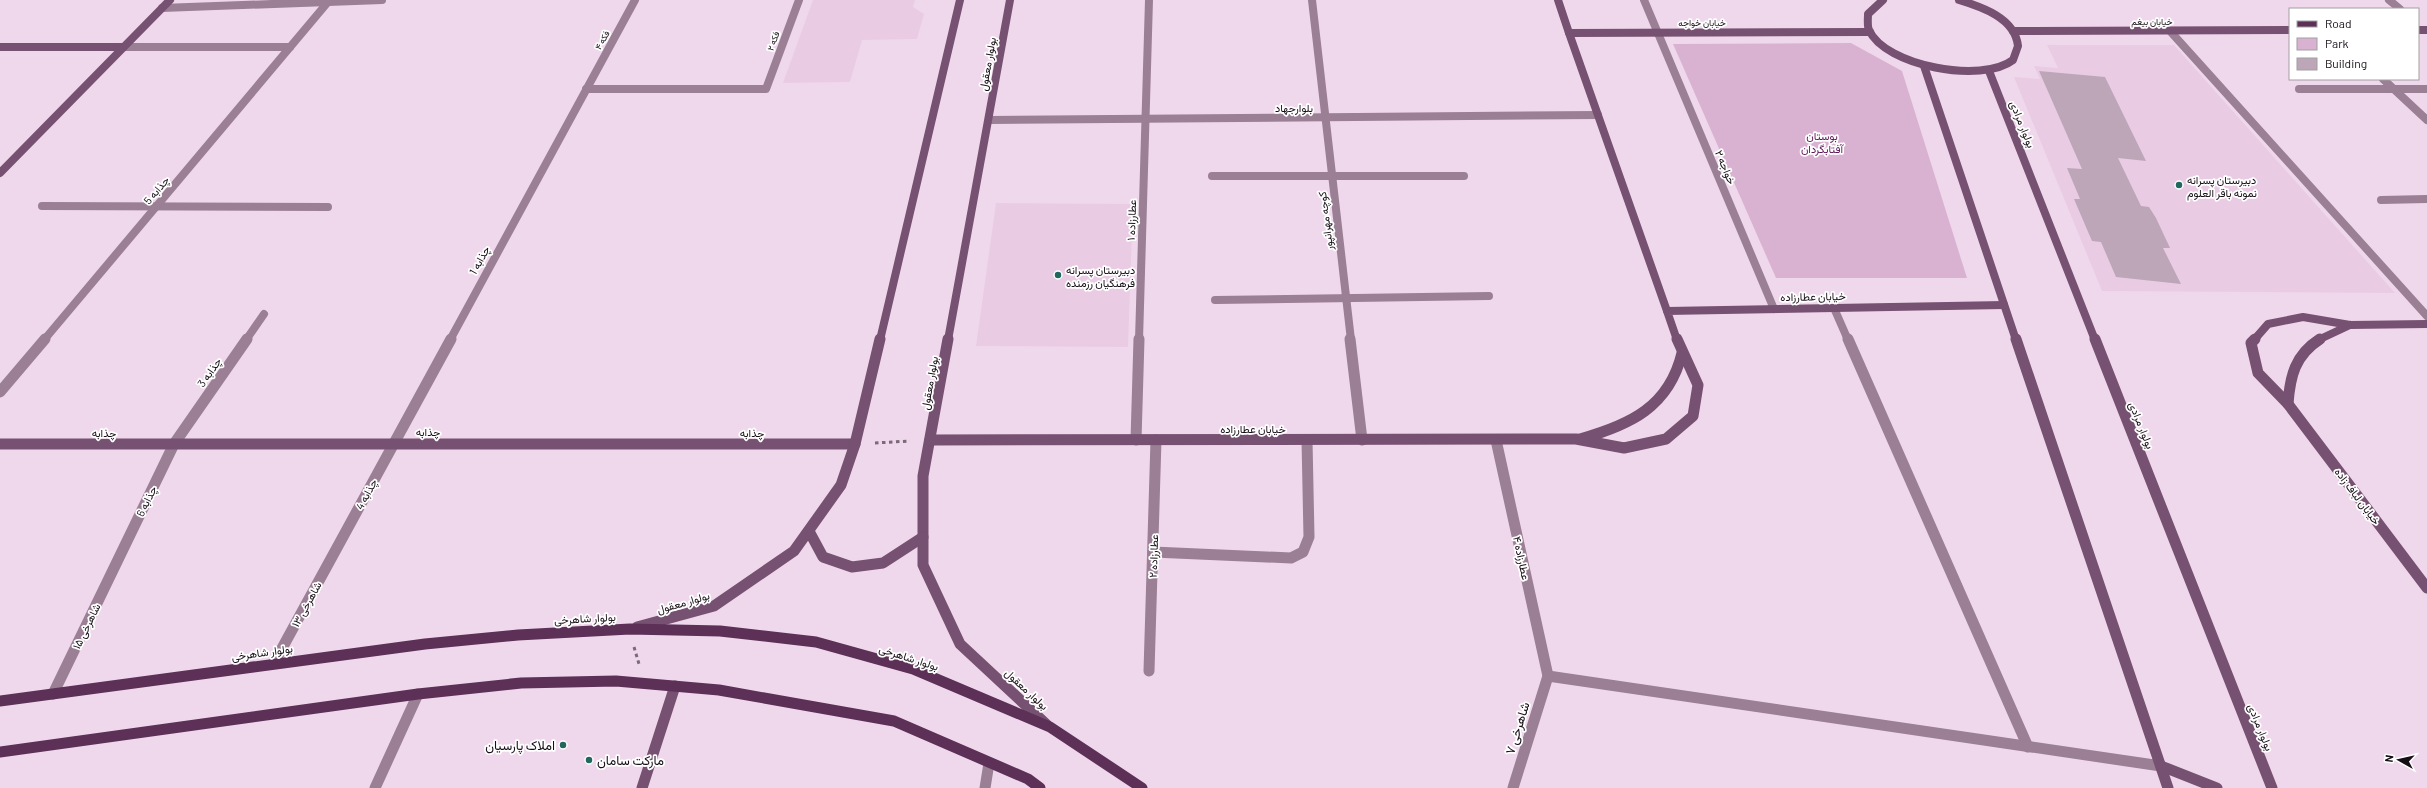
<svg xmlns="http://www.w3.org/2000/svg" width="2427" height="788" font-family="Barlow,Vazirmatn,sans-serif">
<rect width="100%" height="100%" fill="#f0d8ec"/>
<!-- built -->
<g fill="#eacbe4">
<path d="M813 0H915L913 7 924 14 917 39 862 40 850 82 783 83Z"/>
<path d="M2047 45H2174L2395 293 2102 291 2014 77 2040 79 2034 66 2058 68Z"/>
<path d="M996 203 1133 204 1128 347 976 346Z"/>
</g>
<!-- green -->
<path fill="#d9b2d2" d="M1851 43 1902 71 1967 278H1776L1673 44Z"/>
<!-- building -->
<path fill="#bda6b8" d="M2039 71 2105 77 2146 161 2118 158 2141 206 2149 207 2156 218 2170 248H2163L2181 284 2116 277 2101 242 2092 241 2074 199H2080L2067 168 2082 169Z"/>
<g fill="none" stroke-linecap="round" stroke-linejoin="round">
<!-- path -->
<g stroke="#796a77" stroke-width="3" stroke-dasharray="3.5 3.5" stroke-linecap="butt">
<path d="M875 443 910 441"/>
<path d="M634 647 639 664"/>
</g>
<!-- lane-far1 -->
<g stroke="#9a7f95" stroke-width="8">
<path d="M2299 89H2427"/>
<path d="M1212 176H1464"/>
<path d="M2381 200 2427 199"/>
<path d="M42 206 328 207"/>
<path d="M1215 300 1489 296"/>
<path d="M1139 340 1149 0"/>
</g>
<!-- lane -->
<path stroke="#9a7f95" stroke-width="11" d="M1136 440 1139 339"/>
<!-- street-far1 -->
<g stroke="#9a7f95" stroke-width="8">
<path d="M1312 0 1351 340"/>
<path d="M1644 0 1774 309"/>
<path d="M2389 0 2400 9"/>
<path d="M162 8 382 0"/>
<path d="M2170 31 2427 316"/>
<path d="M123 47H290"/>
<path d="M2383 79 2427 120"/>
<path d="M586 89H766L799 0"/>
<path d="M989 120 1598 115"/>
<path d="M1834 308 1848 340"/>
<path d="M44 340 328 2"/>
<path d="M246 340 264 314"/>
<path d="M450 340 635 0"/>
</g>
<!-- street -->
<g stroke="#9a7f95" stroke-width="11">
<path d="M1350 339 1362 440"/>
<path d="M1848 339 2028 747"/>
<path d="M0 392 45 339"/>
<path d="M1496 440 1548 676 1513 788"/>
<path d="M1153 552 1291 558 1303 552 1309 537 1307 440"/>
<path d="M274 663 451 339"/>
<path d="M1149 671 1156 440"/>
<path d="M1548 676 2161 766"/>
<path d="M53 694 174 444 247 339"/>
<path d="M375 788 418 694"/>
<path d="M985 788 989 763"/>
</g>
<!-- secondary-far1 -->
<g stroke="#765171" stroke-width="8">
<path d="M1558 0 1569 33 1870 32"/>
<path d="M1883 0 1868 14C1868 19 1867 26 1869 30 1885 66 1982 84 2013 60L2018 46C2015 18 1982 7 1959 0"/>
<path d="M2418 30H2427"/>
<path d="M2013 31 2290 30"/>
<path d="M1569 33 1667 311"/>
<path d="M0 47H123"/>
<path d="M1924 66 2016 340"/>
<path d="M1989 71 2095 340"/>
<path d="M0 173 170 0"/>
<path d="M880 340 960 0"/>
<path d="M948 340 1010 0"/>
<path d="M1677 340 1667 311 2004 305"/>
<path d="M2254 340 2268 324 2303 317 2350 325 2427 324"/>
<path d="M2318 340 2350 325"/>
</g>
<!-- secondary -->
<g stroke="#765171" stroke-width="11">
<path d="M948 339 923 476V565L960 644 1047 725"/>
<path d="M2016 339 2168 788"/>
<path d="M2095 339 2272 788"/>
<path d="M2255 339 2251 343 2258 373 2288 404 2427 588"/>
<path d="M2288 404C2290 376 2295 355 2320 339"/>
<path d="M1580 439C1630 425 1669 407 1682 353"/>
<path d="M930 440 1576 439 1624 448 1666 439 1693 416 1698 385 1677 339"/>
<path d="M0 444H855"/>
<path d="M809 531 823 557 852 567 883 563 923 537"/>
<path d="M637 627 714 606 794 551 841 485 855 444 880 339"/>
<path d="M2161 766 2217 788"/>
<path d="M642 788 675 686"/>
</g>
<!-- primary -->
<g stroke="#5c3057" stroke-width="11">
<path d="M0 701 425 644 518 635 630 629 720 631 816 642 913 669 1050 727 1142 788"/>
<path d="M0 752 418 694 521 683 616 681 719 690 894 721 1028 779 1040 788"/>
</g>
</g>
<!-- markers -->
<g fill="#20685e" stroke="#fff" stroke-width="1.5">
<circle cx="2179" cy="185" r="4"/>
<circle cx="1058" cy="275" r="4"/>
<circle cx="563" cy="745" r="4"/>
<circle cx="589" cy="760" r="4"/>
</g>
<g text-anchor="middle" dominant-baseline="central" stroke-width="3.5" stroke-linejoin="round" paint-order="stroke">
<!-- far-street labels -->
<g font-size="9" fill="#160e15" stroke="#fff">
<text x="2152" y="21">خیابان بیغم</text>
<text x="1702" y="22">خیابان خواجه</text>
<text transform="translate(602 40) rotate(-61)">فکه ۴</text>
<text transform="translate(773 41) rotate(-70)">فکه ۲</text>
</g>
<!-- street labels -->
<g font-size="11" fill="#160e15" stroke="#fff">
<text transform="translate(987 64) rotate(-80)">بولوار معقول</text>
<text x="1294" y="107">بلوارجهاد</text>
<text transform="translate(2023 124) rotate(68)">بولوار مرادی</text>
<text transform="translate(1726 167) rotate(67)">خواجه ۲</text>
<text transform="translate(156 190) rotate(-50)">چذابه 5</text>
<text transform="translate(1131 220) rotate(-88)">عطارزاده ۱</text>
<text transform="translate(1325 221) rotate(-97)">کوچه مهرانپور</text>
<text transform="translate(479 260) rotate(-61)">چذابه 1</text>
<text transform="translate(1813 296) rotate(-1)">خیابان عطارزاده</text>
<text transform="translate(209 372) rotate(-55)">چذابه 3</text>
<text transform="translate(929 383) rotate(-80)">بولوار معقول</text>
<text transform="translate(2142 425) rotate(68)">بولوار مرادی</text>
<text x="1253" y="428">خیابان عطارزاده</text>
<text x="428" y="431">چذابه</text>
<text x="104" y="432">چذابه</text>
<text x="752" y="432">چذابه</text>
<text transform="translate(366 494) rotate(-62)">چذابه 4</text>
<text transform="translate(2358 496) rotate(53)">خیابان لباف زاده</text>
<text transform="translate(146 501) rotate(-64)">چذابه 6</text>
<text transform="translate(1153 556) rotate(-88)">عطارزاده ۲</text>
<text transform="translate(1522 558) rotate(78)">عطارزاده ۴</text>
<text transform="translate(683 602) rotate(-16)">بولوار معقول</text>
<text transform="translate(306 604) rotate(-61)">شاهرخی ۱۳</text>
<text transform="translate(585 618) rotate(-3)">بولوار شاهرخی</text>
<text transform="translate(86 626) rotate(-64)">شاهرخی ۱۵</text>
<text transform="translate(262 652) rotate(-8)">بولوار شاهرخی</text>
<text transform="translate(909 657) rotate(18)">بولوار شاهرخی</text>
<text transform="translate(1027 689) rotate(43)">بولوار معقول</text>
<text transform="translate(2261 727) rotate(68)">بولوار مرادی</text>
</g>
<!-- park labels -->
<g font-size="11" fill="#5c1556" stroke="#fff">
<text x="1822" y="135">بوستان<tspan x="1822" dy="13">آفتابگردان</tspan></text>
</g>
<!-- poi labels -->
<g font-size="11" fill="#160e15" stroke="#fff" text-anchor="start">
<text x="2187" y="179">دبیرستان پسرانه<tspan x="2187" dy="13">نمونه باقر العلوم</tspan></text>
<text x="1066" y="269">دبیرستان پسرانه<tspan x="1066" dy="13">فرهنگیان رزمنده</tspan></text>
</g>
<!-- near-street labels -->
<g font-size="13" fill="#160e15" stroke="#fff">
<text transform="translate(1517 728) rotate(-73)">شاهرخی ۷</text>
</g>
<!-- near-poi labels -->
<g font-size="13" fill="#160e15" stroke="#fff" text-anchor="end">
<text x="555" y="745">املاک پارسیان</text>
<text x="597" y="760" text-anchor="start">مارکت سامان</text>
</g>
</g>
<!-- legend -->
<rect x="2289" y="8" width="130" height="72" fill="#ffffff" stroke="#a29fa1"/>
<rect x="2297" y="21" width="20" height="6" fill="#5c3057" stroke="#a29fa1"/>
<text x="2325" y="28" font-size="12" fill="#160e15">Road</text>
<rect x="2297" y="38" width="20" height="12" fill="#d9b2d2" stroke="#a29fa1"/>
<text x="2325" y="48" font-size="12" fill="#160e15">Park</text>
<rect x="2297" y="58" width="20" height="12" fill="#bda6b8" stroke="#a29fa1"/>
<text x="2325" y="68" font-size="12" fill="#160e15">Building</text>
<!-- north arrow -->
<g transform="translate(2399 760) rotate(278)" stroke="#ffffff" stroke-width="3" paint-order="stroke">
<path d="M0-3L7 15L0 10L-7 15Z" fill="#160e15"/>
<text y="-6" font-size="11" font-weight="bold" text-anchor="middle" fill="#160e15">N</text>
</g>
</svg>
